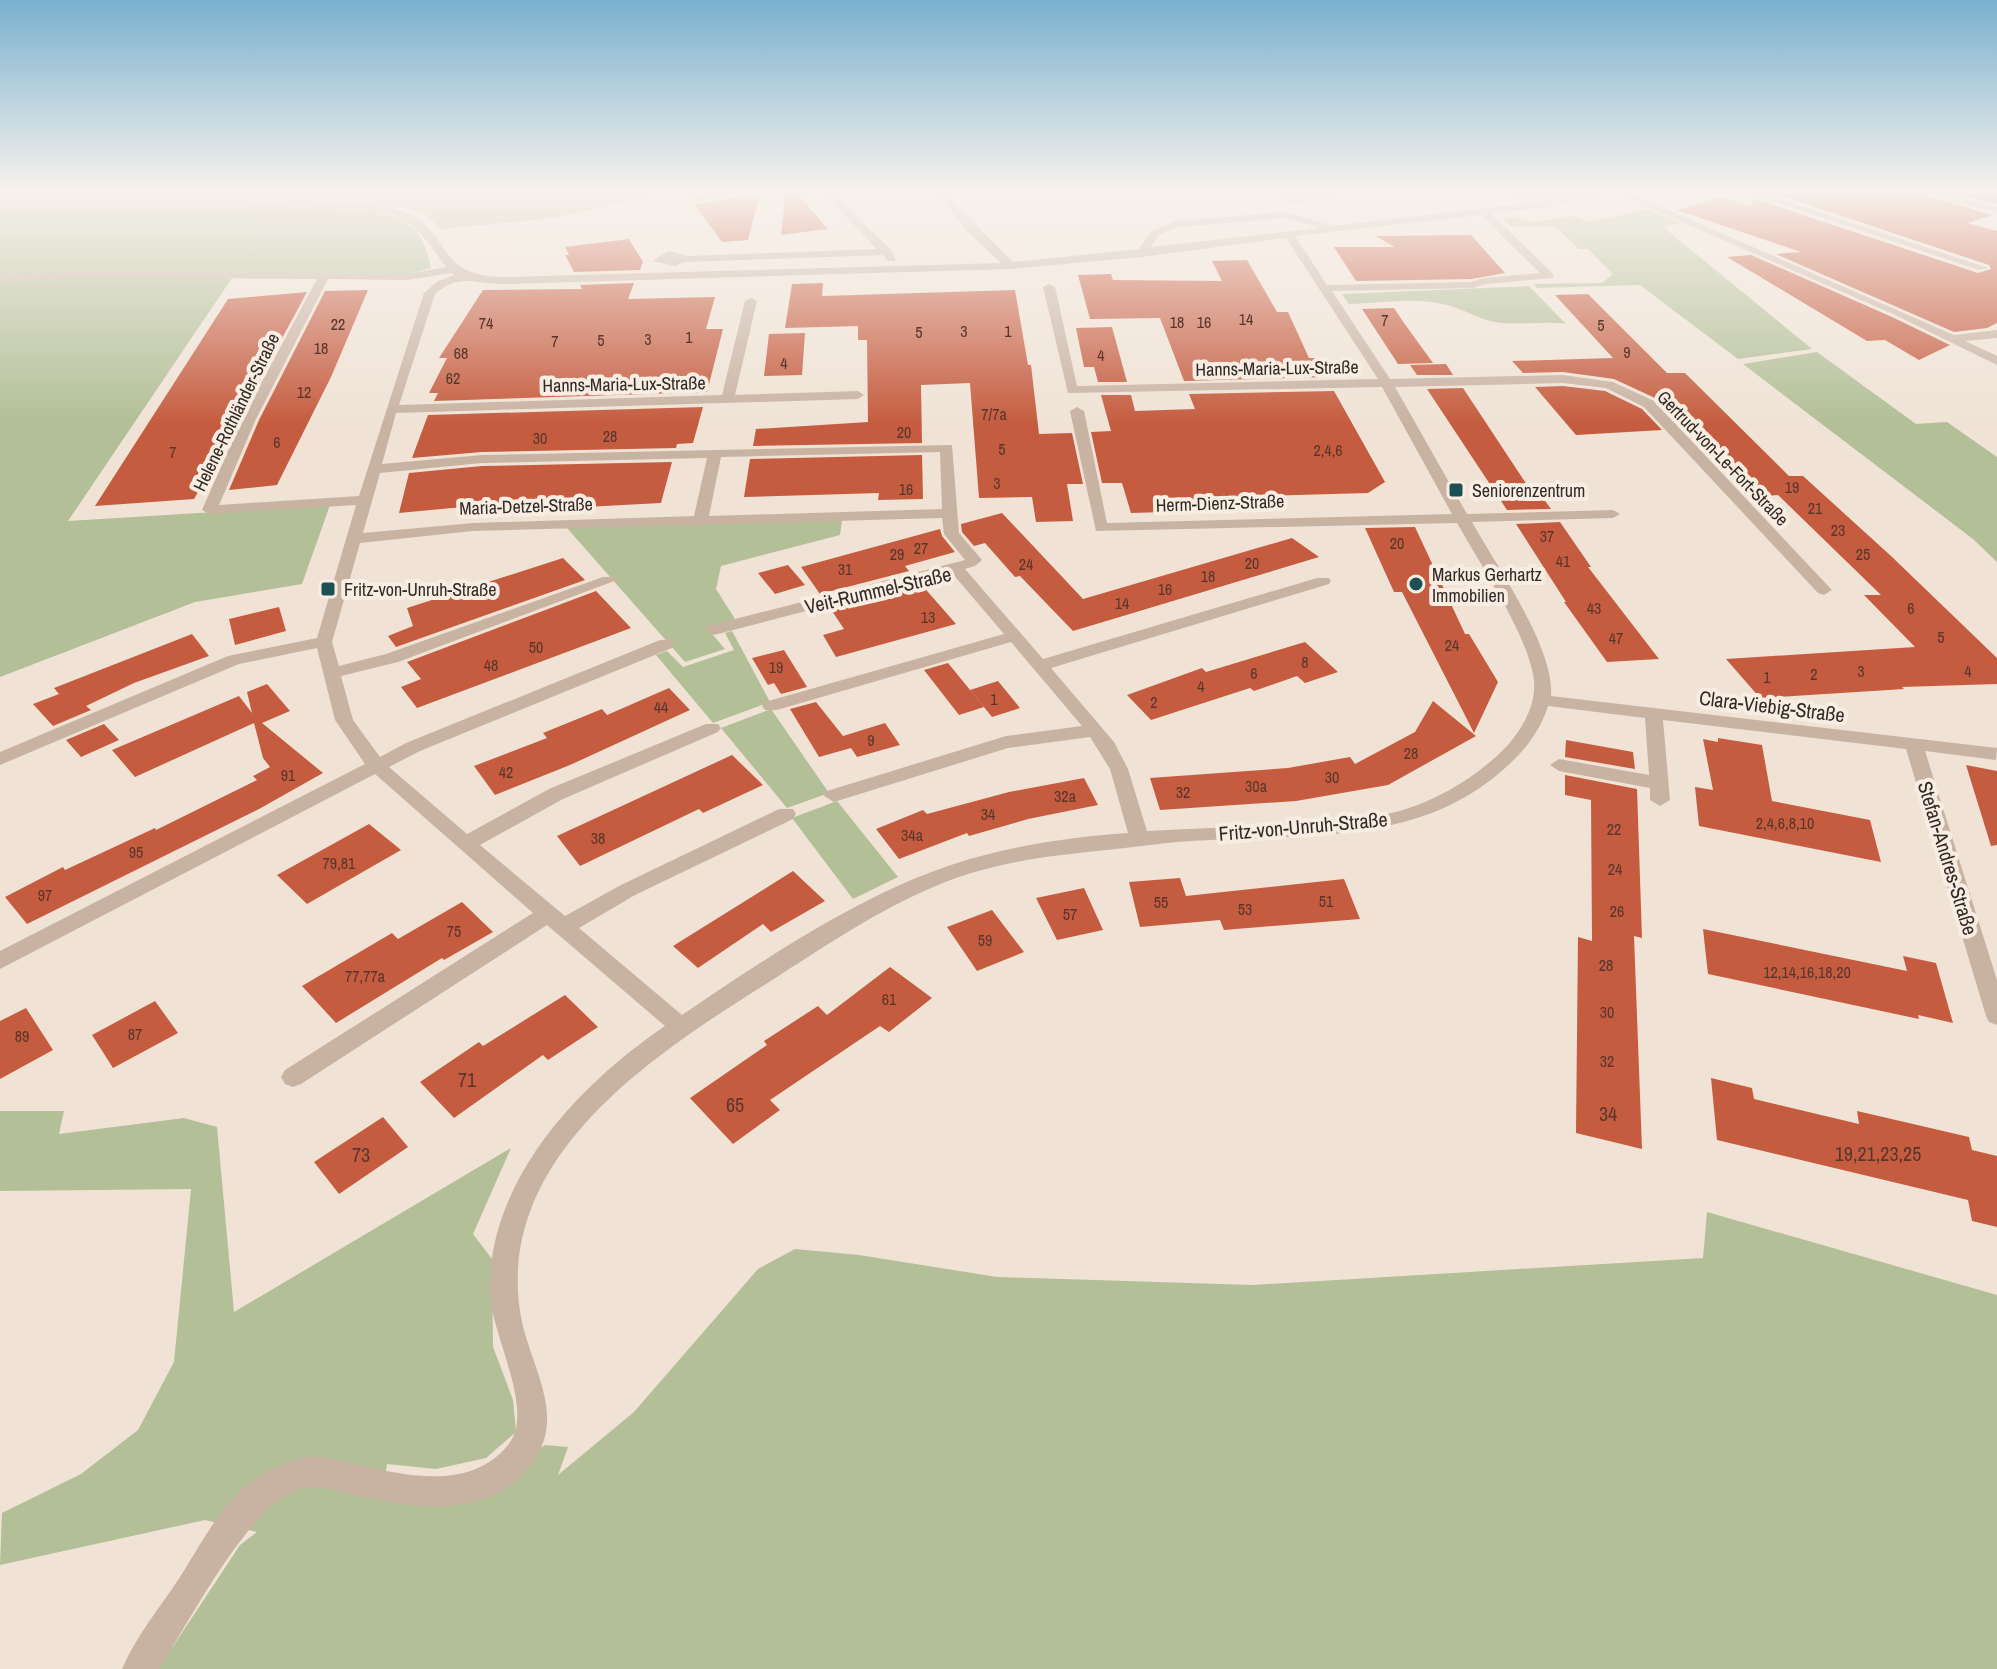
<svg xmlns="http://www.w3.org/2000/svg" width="1997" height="1669" font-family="'Archivo Narrow',sans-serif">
<rect width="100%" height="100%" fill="#f0e3d6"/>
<!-- green -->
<g fill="#b2bf97">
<path d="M0 190H138L386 213C416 224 425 237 431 268L409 274 91 272 0 275Z"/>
<path d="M204 190H677L554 218 442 229 422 213 394 205Z"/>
<path d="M1296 190H1332L1344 196 1293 204 1274 194Z"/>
<path d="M1504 190 1586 191 1584 194C1558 198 1524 212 1504 190Z"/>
<path d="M1647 209 1680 223 1663 227 1812 349 1738 359 1640 285 1537 288 1534 284 1602 283 1613 274 1588 249H1579L1556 227H1511L1502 218 1516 217 1532 222 1574 216 1590 222Z"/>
<path d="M86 275 232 278 68 521 330 505 302 584 195 602 0 677V280Z"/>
<path d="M1529 286 1566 324C1545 321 1524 325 1503 323 1481 322 1464 308 1443 304 1414 297 1379 303 1349 304L1342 294Z"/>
<path d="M1817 352 1916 424 1947 422 1997 457V562L1973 539 1743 364Z"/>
<path d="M842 520 840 535 721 566 716 589 735 619 707 628 725 649 685 662 567 528Z"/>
<path d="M732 631 770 702 713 723 656 655 667 651 683 667 734 650 725 633Z"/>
<path d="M771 709 829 793 787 808 721 728Z"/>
<path d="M837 801 898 877 853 899 792 818Z"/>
<path d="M0 1111H64L59 1134 184 1118 217 1127 234 1312 511 1148 473 1234 492 1259 493 1347 513 1400 516 1432 486 1458 436 1469 387 1464 382 1497 534 1453 545 1445 568 1447 558 1475 634 1412 758 1269 795 1249 859 1255 997 1277 1252 1285 1703 1258 1707 1212 1997 1295V1669H158L240 1545 257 1532 205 1520 0 1565 2 1513 81 1474 138 1430 174 1362 191 1189 0 1191Z"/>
</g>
<!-- building -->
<g fill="#c55c3f">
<path d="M786 190H794L828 229 781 235Z"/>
<path d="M1764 190H1909L1992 215 1968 223 1997 231V323L1987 328 1954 332 1776 254 1801 252 1677 210 1721 197 1751 206 1752 198 1978 273 1991 269 1989 265Z"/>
<path d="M1942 190H1982L1997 194V204Z"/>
<path d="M760 193 748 240 722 242 695 205Z"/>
<path d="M1471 235 1505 273 1471 279 1356 281 1334 247H1395L1375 236Z"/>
<path d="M629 239 643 262 640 270 574 272 565 255H569L565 247Z"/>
<path d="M1751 255 1892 317 1950 345 1919 360 1885 340 1867 341 1727 257Z"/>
<path d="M1247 260 1277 312H1288L1309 358H1316L1327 377 1184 381 1160 318 1090 319 1078 275 1111 274 1113 280 1222 281 1212 261Z"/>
<path d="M634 283 628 299 715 297 706 329H723L707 392 434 401 438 393H429L447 358H439L483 290 582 289 580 285Z"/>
<path d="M823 283 822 296 1015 290 1028 365H1031L1039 434 1072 433 1083 484H1067L1073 521 1036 522 1032 497 979 498 970 383 921 385 922 443 753 446 756 429 868 422 867 340H858V326L785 328 792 284Z"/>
<path d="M368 290 331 377 277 485 229 490 259 420 325 291Z"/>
<path d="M307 292 239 418 207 492H198L194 499 95 506 228 299Z"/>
<path d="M1588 294 1667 373H1685L1789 476H1803L1891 556 1997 658V684L1902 687 1904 689 1760 698 1726 659 1915 647 1864 595H1881L1778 495 1766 496 1702 429 1685 430 1655 398 1614 379 1563 372 1523 373 1512 361 1613 358 1555 295Z"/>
<path d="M1394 308 1404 323 1433 363 1398 364 1362 309Z"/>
<path d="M1112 327 1127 382H1098L1094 367H1084L1076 328Z"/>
<path d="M805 333 802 375 764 376 769 334Z"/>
<path d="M1446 364 1453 375H1417L1410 365Z"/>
<path d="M1563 386 1605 391 1642 409 1662 430 1576 435 1535 387Z"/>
<path d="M1463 388 1533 494H1540L1551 509 1507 510 1427 389Z"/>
<path d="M1334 391 1385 482 1368 493 1195 498 1199 511 1131 513 1122 483H1102L1091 432 1111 431 1101 395H1131L1135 411 1195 409 1189 394Z"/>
<path d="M703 407 693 443 677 444 676 448 482 452 412 458 428 415Z"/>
<path d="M922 455 923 499 878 500 879 493 744 497 750 459Z"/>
<path d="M672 462 661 503 548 509 549 505 452 508 399 513 409 473 482 466Z"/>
<path d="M1002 513 1083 599 1292 538 1319 557 1073 631 1020 576 1015 577 985 543 974 546 962 532 961 524Z"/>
<path d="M1560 522 1591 567H1588L1659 659 1607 662 1564 602H1566L1516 524Z"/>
<path d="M1415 527 1465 634H1469L1498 682 1474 733 1402 592H1394L1365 528Z"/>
<path d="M940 529 942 536 955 552 905 566 909 571 820 594 801 567Z"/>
<path d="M563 558 585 580 396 647 388 636 413 626 407 608Z"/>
<path d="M788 565 805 585 775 594 758 573Z"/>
<path d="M921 584 956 624 836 657 823 635 844 629 830 608Z"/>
<path d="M596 591 631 628 417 708 401 687 421 679 407 662Z"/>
<path d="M279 607 286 631 235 645 229 619Z"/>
<path d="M192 634 209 656 134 683 86 706 91 710 53 726 33 704 59 694 54 688Z"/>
<path d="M1305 642 1338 672 1305 683 1297 676 1254 691 1250 688 1151 720 1127 695 1202 668 1206 672Z"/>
<path d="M784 650 807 687 781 694 774 683 768 685 752 658Z"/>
<path d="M948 663 984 707 959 715 924 670Z"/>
<path d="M998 681 1020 708 992 717 970 690Z"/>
<path d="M267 684 290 711 262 723 323 773 259 809 27 924 5 897 63 867 65 870 155 828 156 830 257 780 253 776 270 767 263 758 254 723 135 777 112 750 239 696 252 713 247 692Z"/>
<path d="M669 688 690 710 570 765 495 795 474 766 547 738 543 733 602 709 607 715Z"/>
<path d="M1433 701 1476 736 1388 785 1296 801 1160 810 1150 778 1288 768 1350 757 1355 764 1415 732Z"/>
<path d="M816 702 843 736 885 723 900 745 857 757 851 748 819 757 790 709Z"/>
<path d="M104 724 119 740 81 757 66 740Z"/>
<path d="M1718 738 1762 745 1772 801 1870 820 1881 862 1699 826 1695 787 1713 790 1703 739 1718 742Z"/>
<path d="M1566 740 1633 752 1635 769 1565 757Z"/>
<path d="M732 755 763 785 703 813 699 809 580 866 557 836Z"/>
<path d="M1966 765 1997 771V845L1991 846Z"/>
<path d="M1565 775 1637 789 1642 938 1634 936 1642 1149 1576 1133 1578 937 1592 941 1591 800 1565 795Z"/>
<path d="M1084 778 1098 805 1028 819 969 836 967 833 899 859 876 829 923 810 927 814 1009 792Z"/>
<path d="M369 824 401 850 307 904 277 875Z"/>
<path d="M793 871 825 901 771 932 763 924 698 968 673 946Z"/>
<path d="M1180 878 1186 896 1344 879 1360 919 1224 930 1220 920 1140 927 1129 882Z"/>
<path d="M1084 888 1103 930 1057 940 1036 898Z"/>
<path d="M462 902 493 932 444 960 442 958 336 1023 302 986 392 933 398 939Z"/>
<path d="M992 910 1024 952 977 971 947 927Z"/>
<path d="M1703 929 1907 971 1903 956 1936 963 1953 1023 1918 1015 1919 1019 1708 974Z"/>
<path d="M890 967 932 998 889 1032 880 1026 770 1100 780 1110 733 1144 690 1098 767 1045 764 1041 818 1006 827 1015Z"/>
<path d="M565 995 598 1027 548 1060 543 1055 454 1118 420 1082 479 1042 483 1046Z"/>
<path d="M155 1001 178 1033 113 1068 92 1035Z"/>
<path d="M26 1008 53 1050 0 1079V1021Z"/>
<path d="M1711 1078 1752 1088 1754 1099 1859 1124 1857 1111 1969 1137 1972 1150 1997 1156V1227L1972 1221 1968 1200 1717 1140Z"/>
<path d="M383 1117 408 1147 339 1194 314 1162Z"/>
</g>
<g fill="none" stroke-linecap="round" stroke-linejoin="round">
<!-- minor -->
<g fill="#c8b3a3" fill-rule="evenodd">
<path d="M150 190C208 190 265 197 322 201 348 204 378 202 402 211 455 232 432 276 504 277L1001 263 968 232 940 197 945 194 1013 262 1139 249 1151 231 1176 221 1287 212 1332 226 1547 201 1602 190H1623L1954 335 1997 330V338L1965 341 1997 356V365L1893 314 1615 193 1547 207 1491 213 1553 274V278L1485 284 1473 288 1332 291 1390 379 1563 375 1613 382 1654 401 1832 590 1824 595 1818 593 1644 407 1606 388 1563 383 1395 387 1467 514 1613 510 1620 514 1613 518 1472 522C1496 565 1555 648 1551 696L1997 748 1996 760 1925 751 1997 980V1025L1989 1022 1986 1016 1906 749 1663 720 1670 800 1660 806 1650 800V788L1559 771 1550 765 1559 759 1649 775 1645 718 1548 706C1539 735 1520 756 1497 775 1399 856 1266 829 1150 845 1089 853 1028 855 968 874 900 896 839 937 780 975 676 1041 526 1131 518 1270 517 1293 519 1315 526 1337 539 1381 564 1423 530 1466 489 1519 416 1509 358 1496 336 1491 313 1482 292 1492 244 1515 189 1622 159 1669H122C136 1636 161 1606 180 1577 196 1552 211 1524 230 1501 247 1481 276 1464 302 1458 320 1454 338 1460 355 1464 406 1476 471 1491 508 1445 536 1411 492 1337 490 1294 486 1182 578 1085 665 1026L547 925 301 1084 293 1087 285 1084 281 1077 285 1070 533 913 375 774 0 969V951L365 764 335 720 317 648 239 664 0 765V752L228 656 317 638 356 505 209 514 202 510 242 419 317 279 90 277 0 281V275L90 271 408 274 446 267C429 243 417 223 388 213ZM1481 215 1540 273 1483 278 1471 282 1327 285 1295 236ZM1287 218 1319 228 1151 247 1159 235 1178 227ZM1286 238 1378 379 1077 386 1055 287 1049 284 1043 287 1068 393 1382 387 1452 514 1107 523 1084 411 1077 407 1070 411 1096 531 1457 523C1480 564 1529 636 1534 681 1536 706 1522 729 1506 747 1478 776 1441 798 1403 810 1381 817 1359 817 1336 819 1273 826 1210 828 1147 831L1128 769 1114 742 1051 668 1329 584 1331 581 1329 578H1317L1043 659 965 569 975 566 982 560 959 533 952 445 482 455 382 464 396 413 858 399 864 395 858 391 735 395 757 301 751 298 745 301 722 395 399 405 435 294C460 273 474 284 504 284L1011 269 1141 257ZM451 273 455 275 438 281 424 293 359 496 219 505 256 419 328 279 408 280ZM940 452 942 509 709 516 721 457ZM707 458 694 516 473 523 363 533 380 473 482 463ZM942 518 944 534 965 560 708 626 706 630 714 635 952 573 1004 634 765 702 762 706 765 710H777L1011 642 1082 726 1006 736 827 791 824 796 834 802 1008 748 1090 737 1110 769 1128 833C1069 837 1010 846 954 864 859 895 765 959 682 1015L579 928 635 895 793 819 796 814 793 809H779L621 885 565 916 480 845 563 799 718 732 721 728 718 724H706L549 789 467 834 389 767 420 751 672 648 674 644 672 640H660L406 743 380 757 353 720 341 676 398 662 617 580 615 577H603L386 654 339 666 332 642 360 543 473 531Z"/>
<path d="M727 190H750L688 203 683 200Z"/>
<path d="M820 190H831L891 250 896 261H888L883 255 684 262 675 266 652 261 669 251 688 256 877 249Z"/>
<path d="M1739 190H1754L1988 268 1979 270Z"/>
<path d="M1912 190H1929L1997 207V213Z"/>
</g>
</g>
<!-- sky -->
<linearGradient id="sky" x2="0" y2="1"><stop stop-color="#7ab1d0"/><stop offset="0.45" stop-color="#f8f2ed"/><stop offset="1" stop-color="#f8f2ed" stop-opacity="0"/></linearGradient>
<rect width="1997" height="424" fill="url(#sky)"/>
<!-- markers -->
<g fill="#1b5153" stroke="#f8ede2" stroke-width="3">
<rect x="1448" y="482" width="16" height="16" rx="4"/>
<circle cx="1416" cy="584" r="8"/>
<rect x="320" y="581" width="16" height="16" rx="4"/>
</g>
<g text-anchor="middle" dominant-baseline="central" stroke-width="8" stroke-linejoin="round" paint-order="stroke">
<!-- number labels -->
<g font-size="16" fill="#58362c">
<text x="1246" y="319">14</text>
<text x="1385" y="320">7</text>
<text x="1177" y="322">18</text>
<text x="1204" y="322">16</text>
<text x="486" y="323">74</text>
<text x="338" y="324">22</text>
<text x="1601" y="325">5</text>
<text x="964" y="331">3</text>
<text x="1008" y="331">1</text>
<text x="919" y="332">5</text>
<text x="689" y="337">1</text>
<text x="648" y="339">3</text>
<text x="601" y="340">5</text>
<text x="555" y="341">7</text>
<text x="321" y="348">18</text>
<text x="1627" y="352">9</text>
<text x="461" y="353">68</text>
<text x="1101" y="355">4</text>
<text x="784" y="363">4</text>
<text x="453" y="378">62</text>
<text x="304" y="392">12</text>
<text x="994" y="414">7/7a</text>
<text x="904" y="432">20</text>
<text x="610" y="436">28</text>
<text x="540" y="438">30</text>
<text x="277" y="442">6</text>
<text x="1002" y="449">5</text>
<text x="1328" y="450">2,4,6</text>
<text x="173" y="452">7</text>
<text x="997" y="483">3</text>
<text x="1792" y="487">19</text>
<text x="906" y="489">16</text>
<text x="1815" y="508">21</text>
<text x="1838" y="530">23</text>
<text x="1547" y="536">37</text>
<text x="1397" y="543">20</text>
<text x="921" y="548">27</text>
<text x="897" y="554">29</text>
<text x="1863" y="554">25</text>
<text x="1563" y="561">41</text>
<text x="1252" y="563">20</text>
<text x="1026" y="564">24</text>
<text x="845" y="569">31</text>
<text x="1208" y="576">18</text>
<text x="1165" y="589">16</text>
<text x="1122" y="603">14</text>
<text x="1594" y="608">43</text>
<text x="1911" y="608">6</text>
<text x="928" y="617">13</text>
<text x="1941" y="637">5</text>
<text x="1616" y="638">47</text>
<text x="1452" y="645">24</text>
<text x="536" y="647">50</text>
<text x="1305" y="662">8</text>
<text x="491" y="665">48</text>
<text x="776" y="667">19</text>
<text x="1861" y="671">3</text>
<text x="1968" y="671">4</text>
<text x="1254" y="673">6</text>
<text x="1814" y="674">2</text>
<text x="1767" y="677">1</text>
<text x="1201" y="686">4</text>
<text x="994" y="699">1</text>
<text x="1154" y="702">2</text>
<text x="661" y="707">44</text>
<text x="871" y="740">9</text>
<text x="1411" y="753">28</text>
<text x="506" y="772">42</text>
<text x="288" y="775">91</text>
<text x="1332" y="777">30</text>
<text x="1256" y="786">30a</text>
<text x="1183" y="792">32</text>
<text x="1065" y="796">32a</text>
<text x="988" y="814">34</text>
<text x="1785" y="823">2,4,6,8,10</text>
<text x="1614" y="829">22</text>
<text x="912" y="835">34a</text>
<text x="598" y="838">38</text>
<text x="136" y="852">95</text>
<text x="339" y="863">79,81</text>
<text x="1615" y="869">24</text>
<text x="45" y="895">97</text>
<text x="1326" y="901">51</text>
<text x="1161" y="902">55</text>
<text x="1245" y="909">53</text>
<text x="1617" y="911">26</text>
<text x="1070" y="914">57</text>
<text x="454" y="931">75</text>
<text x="985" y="940">59</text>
<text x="1606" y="965">28</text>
<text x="1807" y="972">12,14,16,18,20</text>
<text x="365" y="976">77,77a</text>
<text x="889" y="999">61</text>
<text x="1607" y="1012">30</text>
<text x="135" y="1034">87</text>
<text x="22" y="1036">89</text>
<text x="1607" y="1061">32</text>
</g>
<!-- far-street labels -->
<g font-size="18" fill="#332925" stroke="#f8ede2">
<text transform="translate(1277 368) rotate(-1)">Hanns-Maria-Lux-Straße</text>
<text transform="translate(624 384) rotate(-1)">Hanns-Maria-Lux-Straße</text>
<text transform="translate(236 412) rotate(-64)">Helene-Rothländer-Straße</text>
<text transform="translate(1723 458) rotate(46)">Gertrud-von-Le-Fort-Straße</text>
<text transform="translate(1220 503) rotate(-2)">Herm-Dienz-Straße</text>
<text transform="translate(526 506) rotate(-2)">Maria-Detzel-Straße</text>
</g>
<!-- far-poi labels -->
<g font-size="18" fill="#332925" stroke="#f8ede2" text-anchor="start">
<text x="1472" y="490">Seniorenzentrum</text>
<text x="1432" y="574">Markus Gerhartz<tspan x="1432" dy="21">Immobilien</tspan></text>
<text x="344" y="589">Fritz-von-Unruh-Straße</text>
</g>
<!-- street labels -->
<g font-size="20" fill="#332925" stroke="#f8ede2">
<text transform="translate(878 590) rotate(-13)">Veit-Rummel-Straße</text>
<text transform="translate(1772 706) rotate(7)">Clara-Viebig-Straße</text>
<text transform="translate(1303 826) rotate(-5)">Fritz-von-Unruh-Straße</text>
<text transform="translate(1948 858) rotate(73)">Stefan-Andres-Straße</text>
</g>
<!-- near-number labels -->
<g font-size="20" fill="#58362c">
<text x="467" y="1079">71</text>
<text x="735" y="1104">65</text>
<text x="1608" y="1113">34</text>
<text x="1878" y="1153">19,21,23,25</text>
<text x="361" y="1154">73</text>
</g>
</g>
</svg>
